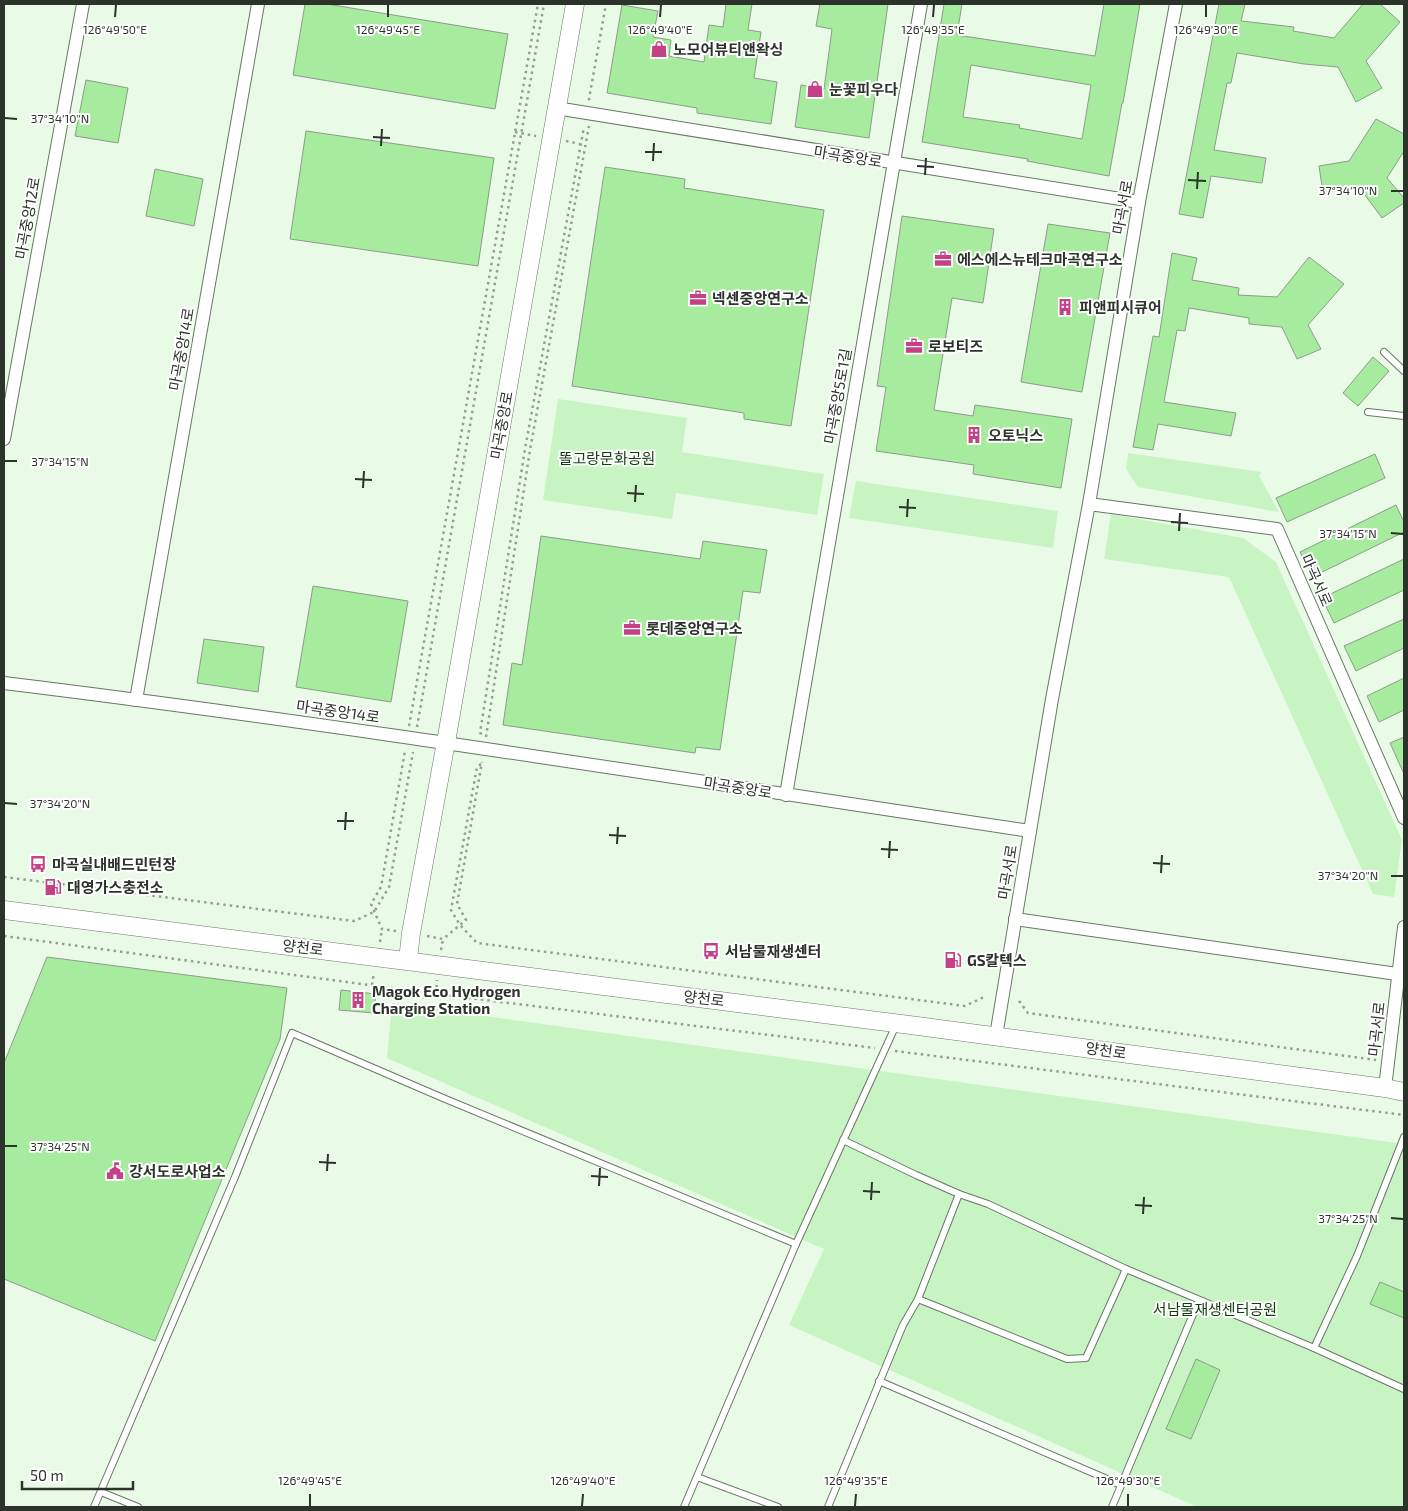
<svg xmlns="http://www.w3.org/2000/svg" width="1408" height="1511" font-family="'Exo 2','Noto Sans KR',sans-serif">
<rect width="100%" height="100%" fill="#e9fbe7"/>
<!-- green -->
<g fill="#c7f4c2">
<path d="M558 399 687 418 682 452 824 474 817 515 676 493 672 519 543 500Z"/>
<path d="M1128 453 1262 472 1259 476 1279 512 1138 487 1126 469Z"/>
<path d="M856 481 1058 511 1053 548 849 518Z"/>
<path d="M1111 514 1243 538 1276 562 1402 840 1394 897 1373 894 1229 577 1104 559Z"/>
<path d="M392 1003 1404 1144V1507H1197L789 1325 824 1249 387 1058Z"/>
</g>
<!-- building -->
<g fill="#a7eb9f" stroke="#8c9d8a" fill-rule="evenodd">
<path d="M305 4H327L508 34 495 109 293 75Z"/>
<path d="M726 4H752L748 30 761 32 754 78 777 82 771 124 697 113V108L607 93 622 5 658 11 653 37 671 40 669 56 704 62 709 25 723 27Z"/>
<path d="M820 4H888L869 138 795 127 801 85 824 89 832 29 816 26Z"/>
<path d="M944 4H962L957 35 1095 56 1104 4H1140L1123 103H1122L1109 176 1027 161 1028 159 922 142ZM971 65 1091 85 1082 139 1019 128 1020 125 963 117Z"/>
<path d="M1219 4H1245L1241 21 1294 27 1293 31 1334 38 1363 4H1380L1400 22 1366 61 1382 88 1356 102 1338 67 1304 64 1237 53 1231 83H1227L1214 150 1266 158 1262 183 1211 176 1203 218 1179 214Z"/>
<path d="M86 80 128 88 118 143 75 136Z"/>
<path d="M1376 119 1404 134V151L1387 178 1404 198V203L1382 218 1359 187 1323 193 1319 166 1349 161Z"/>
<path d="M306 131 494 158 478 266 290 239Z"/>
<path d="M605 167 685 179 684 188 824 210 791 426 744 419V413L572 386Z"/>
<path d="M155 169 203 179 194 226 146 216Z"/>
<path d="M902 216 994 229 983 303 952 298 934 410 973 416 975 405 1072 419 1061 488 973 474 974 465 876 451 886 387 877 386Z"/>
<path d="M1048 224 1110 233 1082 392 1021 382Z"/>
<path d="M1172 253 1197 258 1192 280 1239 288 1238 295 1277 297 1309 257 1344 284 1308 325 1321 349 1297 359 1282 327 1249 324V318L1189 308 1185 331 1177 330 1164 402 1236 413 1231 436 1158 424 1153 450 1133 447 1153 336 1159 337Z"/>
<path d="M1373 357 1389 371 1358 406 1343 393Z"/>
<path d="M1375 454 1385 478 1287 522 1276 498Z"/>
<path d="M1396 505 1404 522V532L1312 577 1300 552Z"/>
<path d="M541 536 700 559 703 541 767 550 760 593 743 591 720 750 696 747 695 753 503 725 512 663 522 665Z"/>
<path d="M1404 559V590L1334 623 1322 598Z"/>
<path d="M313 586 408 601 391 702 296 687Z"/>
<path d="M1404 619V648L1356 671 1344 646Z"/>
<path d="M204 639 264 647 258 692 197 683Z"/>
<path d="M1404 678V710L1379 722 1367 696Z"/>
<path d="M1404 737V774L1390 743Z"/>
<path d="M47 957 287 988 280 1039 155 1341 4 1279V1063Z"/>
<path d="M341 990 376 994 374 1013 339 1010Z"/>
<path d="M1380 1282 1404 1292V1318L1370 1304Z"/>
<path d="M1196 1359 1220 1370 1191 1439 1166 1429Z"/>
</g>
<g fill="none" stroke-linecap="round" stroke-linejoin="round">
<!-- service casing -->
<g stroke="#687766" stroke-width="8">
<g id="service">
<path d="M1384 352 1404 371"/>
<path d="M1368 412 1404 416"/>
<path d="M843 1140 916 1175 959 1194 988 1204 1126 1269 1314 1348 1404 1389"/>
<path d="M959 1194 918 1299 1067 1359 1086 1358 1126 1269"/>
<path d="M1314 1348 1357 1256 1404 1137"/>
<path d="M879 1381 1121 1485"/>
<path d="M697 1477 778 1507"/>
<path d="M101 1492 138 1507"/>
<path d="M94 1507 235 1177 292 1033 443 1098 796 1244"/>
<path d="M684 1507 796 1244 896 1025"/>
<path d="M828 1507 903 1325 918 1299"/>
<path d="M1112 1507 1199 1300"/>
</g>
</g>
<!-- minor casing -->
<g stroke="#687766" stroke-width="14">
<g id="minor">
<path d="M556 108 1139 202"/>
<path d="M4 439 83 4"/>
<path d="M1089 504 1277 529 1404 818"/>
<path d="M4 683C347 725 688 780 1030 831"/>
<path d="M136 700 258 4"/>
<path d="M786 795 921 4"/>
<path d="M1015 919 1404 975"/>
<path d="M996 1036 1052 699 1089 504 1139 202 1176 4"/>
<path d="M1385 1088 1404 927"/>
</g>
</g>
<!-- secondary casing -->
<g stroke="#687766" stroke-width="19">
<g id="secondary">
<path d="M4 910C465 967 925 1026 1385 1088L1404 1092"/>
<path d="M408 960 411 933 446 742 575 4"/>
</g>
</g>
<!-- path -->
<g stroke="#93a091" stroke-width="2.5" stroke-dasharray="2.5 4" stroke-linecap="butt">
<path d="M590 100 589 99 606 4"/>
<path d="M515 132 536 136"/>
<path d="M566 141 580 144"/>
<path d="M409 726 538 4"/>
<path d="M417 727 544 4"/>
<path d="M482 734 480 733 525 449 584 127"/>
<path d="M486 737 530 450 589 126"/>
<path d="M481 764 477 767 451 910 460 925 477 943 965 1006 986 996"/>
<path d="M4 877 354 921 374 912 389 887 413 752"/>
<path d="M396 931 382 929 371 904 381 887 405 751"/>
<path d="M4 936 436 994 875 1048"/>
<path d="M427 936 443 939 466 920 457 904 482 762"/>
<path d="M380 942 382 929"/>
<path d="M441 950 443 939"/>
<path d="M372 985 374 972"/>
<path d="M436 994 437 980"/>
<path d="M1019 1001 1028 1013 1376 1060"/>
<path d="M895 1051 1404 1115"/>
</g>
<!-- service -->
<use href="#service" stroke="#fff" stroke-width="6"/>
<!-- minor -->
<use href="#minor" stroke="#fff" stroke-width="12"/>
<!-- secondary -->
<use href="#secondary" stroke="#fff" stroke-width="18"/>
</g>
<!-- ticks -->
<path fill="none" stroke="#2c332b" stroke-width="2" d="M115 17 116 5M388 17V5M660 17 661 5M933 17 934 5M1206 17V5M5 118 17 119M373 137 390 138M381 146 382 129M645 152H662M653 161 654 143M917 166 934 167M925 175 926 158M1188 180 1206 181M1197 189 1198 172M1391 191H1403M5 461H17M355 479 372 480M363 488 364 471M627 493 644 494M635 502 636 485M899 507 916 508M907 517 908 499M1171 522 1188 523M1179 531 1180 513M1391 533 1403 534M5 803 17 804M337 821H354M345 830 346 812M609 835 626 836M617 844 618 827M881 849 898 850M889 858 890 841M1153 863 1170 864M1161 873 1162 855M1391 876H1403M5 1146H17M319 1162 336 1163M327 1171 328 1154M591 1176 608 1177M599 1186 600 1168M863 1191 880 1192M871 1200 872 1182M1135 1205 1152 1206M1143 1214 1144 1197M1391 1218 1403 1219M310 1506V1494M582 1506 583 1494M855 1506 856 1494M1128 1506V1494"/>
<!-- icons -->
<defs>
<g id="shop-bare" transform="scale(1.35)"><path d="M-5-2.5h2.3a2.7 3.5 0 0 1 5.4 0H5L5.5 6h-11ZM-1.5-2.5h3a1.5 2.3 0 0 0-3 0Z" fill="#c54185" stroke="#fff" stroke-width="2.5" paint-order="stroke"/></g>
<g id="office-bare" transform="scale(1.35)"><path d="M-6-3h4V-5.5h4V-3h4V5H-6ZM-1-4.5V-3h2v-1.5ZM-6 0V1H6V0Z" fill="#c54185" stroke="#fff" stroke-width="2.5" paint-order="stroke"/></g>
<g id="building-bare" transform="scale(1.35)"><path d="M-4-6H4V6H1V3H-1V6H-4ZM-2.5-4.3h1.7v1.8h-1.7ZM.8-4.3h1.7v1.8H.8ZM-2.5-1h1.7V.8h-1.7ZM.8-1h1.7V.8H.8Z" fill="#c54185" stroke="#fff" stroke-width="2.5" paint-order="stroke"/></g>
<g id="bus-bare" transform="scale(1.35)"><path d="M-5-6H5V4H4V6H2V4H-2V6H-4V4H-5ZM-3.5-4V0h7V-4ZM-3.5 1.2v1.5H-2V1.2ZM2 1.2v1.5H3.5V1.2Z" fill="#c54185" stroke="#fff" stroke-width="2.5" paint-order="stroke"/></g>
<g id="fuel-bare" transform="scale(1.35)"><path d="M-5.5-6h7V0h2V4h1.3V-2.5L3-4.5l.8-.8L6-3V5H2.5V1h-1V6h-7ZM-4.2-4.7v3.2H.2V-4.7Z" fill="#c54185" stroke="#fff" stroke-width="2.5" paint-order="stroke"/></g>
<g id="civic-bare" transform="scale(1.35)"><path d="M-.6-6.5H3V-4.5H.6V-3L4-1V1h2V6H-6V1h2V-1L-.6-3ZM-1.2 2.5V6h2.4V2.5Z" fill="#c54185" stroke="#fff" stroke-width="2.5" paint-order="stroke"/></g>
</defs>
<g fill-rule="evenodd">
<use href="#shop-bare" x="659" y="49"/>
<use href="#shop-bare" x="815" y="89"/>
<use href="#office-bare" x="943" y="259"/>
<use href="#office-bare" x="698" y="298"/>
<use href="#building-bare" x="1065" y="307"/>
<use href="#office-bare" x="914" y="346"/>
<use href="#building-bare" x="974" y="435"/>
<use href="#office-bare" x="632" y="628"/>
<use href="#bus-bare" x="38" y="864"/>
<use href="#fuel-bare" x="53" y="887"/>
<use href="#bus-bare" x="711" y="951"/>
<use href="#fuel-bare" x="953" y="960"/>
<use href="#building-bare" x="358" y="1000"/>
<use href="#civic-bare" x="115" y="1171"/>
</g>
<g text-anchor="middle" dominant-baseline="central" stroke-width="4" stroke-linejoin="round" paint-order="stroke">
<!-- poi labels -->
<g font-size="15" font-weight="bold" fill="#2c332b" stroke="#fff" text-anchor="start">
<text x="673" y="49">노모어뷰티앤왁싱</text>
<text x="829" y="89">눈꽃피우다</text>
<text x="957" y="259">에스에스뉴테크마곡연구소</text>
<text x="712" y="298">넥센중앙연구소</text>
<text x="1079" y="307">피앤피시큐어</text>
<text x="928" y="346">로보티즈</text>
<text x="988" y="435">오토닉스</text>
<text x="646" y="628">롯데중앙연구소</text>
<text x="52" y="864">마곡실내배드민턴장</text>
<text x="67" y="887">대영가스충전소</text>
<text x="725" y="951">서남물재생센터</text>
<text x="967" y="960">GS칼텍스</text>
<text x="372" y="991">Magok Eco Hydrogen<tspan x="372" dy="17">Charging Station</tspan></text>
<text x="129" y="1171">강서도로사업소</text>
</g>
<!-- street labels -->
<g font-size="15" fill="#2c332b" stroke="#fff">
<text transform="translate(848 156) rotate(9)">마곡중앙로</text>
<text transform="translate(1122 207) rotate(-80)">마곡서로</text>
<text transform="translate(27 218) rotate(-80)">마곡중앙12로</text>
<text transform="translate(181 349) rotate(-80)">마곡중앙14로</text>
<text transform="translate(837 396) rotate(-80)">마곡중앙5로1길</text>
<text transform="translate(501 425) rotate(-80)">마곡중앙로</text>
<text transform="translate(1317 580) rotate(66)">마곡서로</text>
<text transform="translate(338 711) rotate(8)">마곡중앙14로</text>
<text transform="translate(738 787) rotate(9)">마곡중앙로</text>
<text transform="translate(1007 872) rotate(-81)">마곡서로</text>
<text transform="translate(303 947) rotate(7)">양천로</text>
<text transform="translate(704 998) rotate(7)">양천로</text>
<text transform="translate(1376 1029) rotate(-84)">마곡서로</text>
<text transform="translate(1106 1050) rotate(8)">양천로</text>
</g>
<!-- park labels -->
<g font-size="15" fill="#103e0c" stroke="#fff">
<text x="607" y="458">똘고랑문화공원</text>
<text x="1215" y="1309">서남물재생센터공원</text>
</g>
</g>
<g font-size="12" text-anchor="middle" fill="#2c332b" stroke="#fff" stroke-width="4" stroke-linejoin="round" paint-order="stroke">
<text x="115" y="34">126°49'50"E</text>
<text x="388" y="34">126°49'45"E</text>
<text x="660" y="34">126°49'40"E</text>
<text x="933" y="34">126°49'35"E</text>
<text x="1206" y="34">126°49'30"E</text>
<text x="60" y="123">37°34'10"N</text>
<text x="1348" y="195">37°34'10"N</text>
<text x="60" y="466">37°34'15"N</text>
<text x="1348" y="538">37°34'15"N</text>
<text x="60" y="808">37°34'20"N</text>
<text x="1348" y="880">37°34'20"N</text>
<text x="60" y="1151">37°34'25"N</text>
<text x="1348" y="1223">37°34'25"N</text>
<text x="310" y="1485">126°49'45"E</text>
<text x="583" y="1485">126°49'40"E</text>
<text x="856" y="1485">126°49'35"E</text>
<text x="1128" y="1485">126°49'30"E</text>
</g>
<!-- border -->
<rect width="1408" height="1511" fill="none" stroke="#2c332b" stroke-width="10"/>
<!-- scale -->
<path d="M22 1481v8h111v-8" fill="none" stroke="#2c332b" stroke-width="2.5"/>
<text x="30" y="1481" font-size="15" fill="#2c332b" stroke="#ffffff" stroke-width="4" paint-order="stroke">50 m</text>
</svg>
